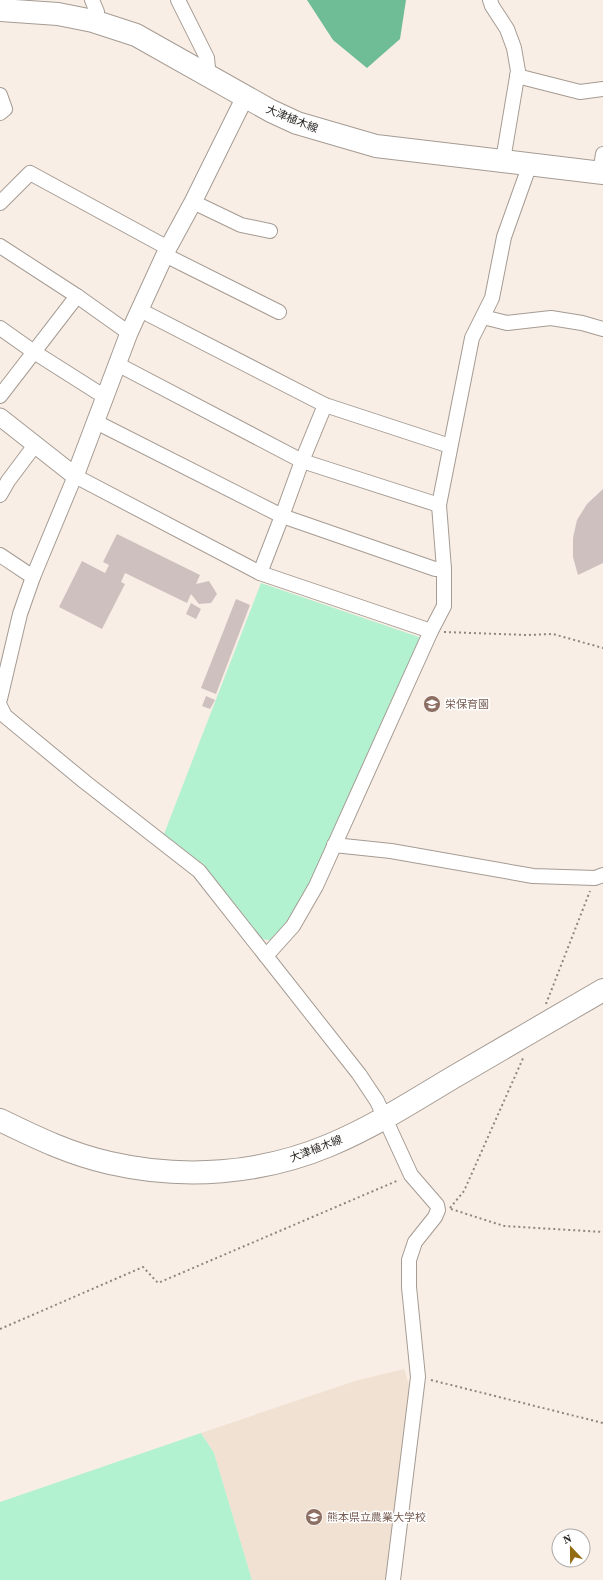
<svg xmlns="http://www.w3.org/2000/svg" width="603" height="1580" font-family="'Source Serif 4','Noto Sans JP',serif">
<rect width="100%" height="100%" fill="#f8eee5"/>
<!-- built -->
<path fill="#f1e1d2" d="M404 1369 410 1388 389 1580H252L214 1453 201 1433 355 1381Z"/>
<!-- green -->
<g fill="#b3f2d1">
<path d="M261 583 419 637 420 643 310 884 289 924 270 940 258 939 203 867 164 834Z"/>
<path d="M201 1433 214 1453 252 1580H0V1502Z"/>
</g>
<!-- forest -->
<path fill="#6fbd97" d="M307 0H406L400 39 367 68 333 40Z"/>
<!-- building -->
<g fill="#cec0bf">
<path d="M603 489V563L578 575 573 557V538L577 520 587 504Z"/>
<path d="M117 534 200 575 196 584 209 581 217 594 211 603 199 604 191 594 187 603 125 573 121 582 125 584 102 629 59 607 82 561 105 573 109 565 103 562Z"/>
<path d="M236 599 250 605 216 694 201 688Z"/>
<path d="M191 603 201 609 196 619 186 614Z"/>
<path d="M206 696 215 700 210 709 202 706Z"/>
</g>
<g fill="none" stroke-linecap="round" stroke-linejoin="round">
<!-- minor casing -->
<g stroke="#a59b93" stroke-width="16">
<g id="minor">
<path d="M92 0 97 12V22"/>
<path d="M178 0 207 58 209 77"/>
<path d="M490 0 492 6 507 29 514 48 518 71 503 160"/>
<path d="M517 76 580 92 603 89"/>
<path d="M0 95 5 109 0 113"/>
<path d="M600 173 603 154"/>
<path d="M193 202 241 225 270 231"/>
<path d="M0 203 30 173 168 248"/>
<path d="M0 246 77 296 129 333"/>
<path d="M165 255 279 312"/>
<path d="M140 310 325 405 450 446"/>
<path d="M483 317 507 323 551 318 582 323 603 329"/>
<path d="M0 328 34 352 105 397"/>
<path d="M0 396 77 296"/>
<path d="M325 405 302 461 439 505"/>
<path d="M96 422 282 516 302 461 117 364"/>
<path d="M0 495 8 481 35 445"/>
<path d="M0 555 33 577"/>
<path d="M260 573 282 516 435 569H444"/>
<path d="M0 699 20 614 33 577 75 476 260 573 431 631"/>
<path d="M0 706 5 716 85 782 199 871 359 1074 377 1101 411 1175 437 1205 438 1210 435 1217 415 1242 409 1260V1287L418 1377 393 1580"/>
<path d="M334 845 391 851 533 876 595 878 603 875"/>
<path d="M266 956 293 926 316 886 431 631 444 606V569L439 505 472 338 492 298 504 237 530 164"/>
</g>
</g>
<!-- tertiary casing -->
<g stroke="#a59b93" stroke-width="19">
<path id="tertiary" d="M0 417 75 476 129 333 168 248 193 202 245 97"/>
</g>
<!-- primary casing -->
<g stroke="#a59b93" stroke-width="24">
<g id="primary">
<path d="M0 10 58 14 93 21 136 35 271 111 297 123 376 146 603 173"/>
<path d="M0 1120C37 1138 70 1154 110 1163 184 1180 261 1174 330 1145 373 1127 412 1102 452 1078 502 1049 553 1019 603 990"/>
</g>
</g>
<!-- path -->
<g stroke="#8e8781" stroke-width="2" stroke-dasharray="2 3" stroke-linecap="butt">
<path d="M444 632 527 635 553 634 603 648"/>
<path d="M546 1004 590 891"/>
<path d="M450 1208 464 1191 524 1056"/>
<path d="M451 1209 504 1226 603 1232"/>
<path d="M0 1329 143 1267 158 1283 399 1180"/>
<path d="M431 1380 603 1423"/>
</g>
<!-- minor -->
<use href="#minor" stroke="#fff" stroke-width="14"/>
<!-- tertiary -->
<use href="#tertiary" stroke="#fff" stroke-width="17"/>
<!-- primary -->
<use href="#primary" stroke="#fff" stroke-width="22"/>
</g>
<!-- icons -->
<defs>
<g id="school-disc" transform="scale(0.9)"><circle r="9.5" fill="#8d6e63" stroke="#fff"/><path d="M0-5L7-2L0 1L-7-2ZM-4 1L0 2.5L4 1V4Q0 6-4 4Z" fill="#fff"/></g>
<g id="university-disc" transform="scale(0.9)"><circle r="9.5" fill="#8d6e63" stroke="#fff"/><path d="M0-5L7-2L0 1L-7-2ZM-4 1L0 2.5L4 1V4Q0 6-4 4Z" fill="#fff"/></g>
</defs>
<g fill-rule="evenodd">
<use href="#school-disc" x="432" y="704"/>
<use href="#university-disc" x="314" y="1517"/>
</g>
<g text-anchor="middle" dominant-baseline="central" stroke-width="3" stroke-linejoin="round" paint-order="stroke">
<!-- street labels -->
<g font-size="11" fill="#2d2926" stroke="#fff">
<text transform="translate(292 119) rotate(22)">大津植木線</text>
<text transform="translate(316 1149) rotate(-21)">大津植木線</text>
</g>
<!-- education labels -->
<g font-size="11" fill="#785e54" stroke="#fff" text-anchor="start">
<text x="445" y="704">栄保育園</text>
<text x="327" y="1517">熊本県立農業大学校</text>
</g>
</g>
<!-- north arrow -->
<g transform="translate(571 1548) rotate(338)"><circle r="19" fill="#ffffff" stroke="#aba9a8"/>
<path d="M0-3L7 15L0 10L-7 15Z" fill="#926b13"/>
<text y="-6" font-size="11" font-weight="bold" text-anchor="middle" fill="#2d2926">N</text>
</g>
</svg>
